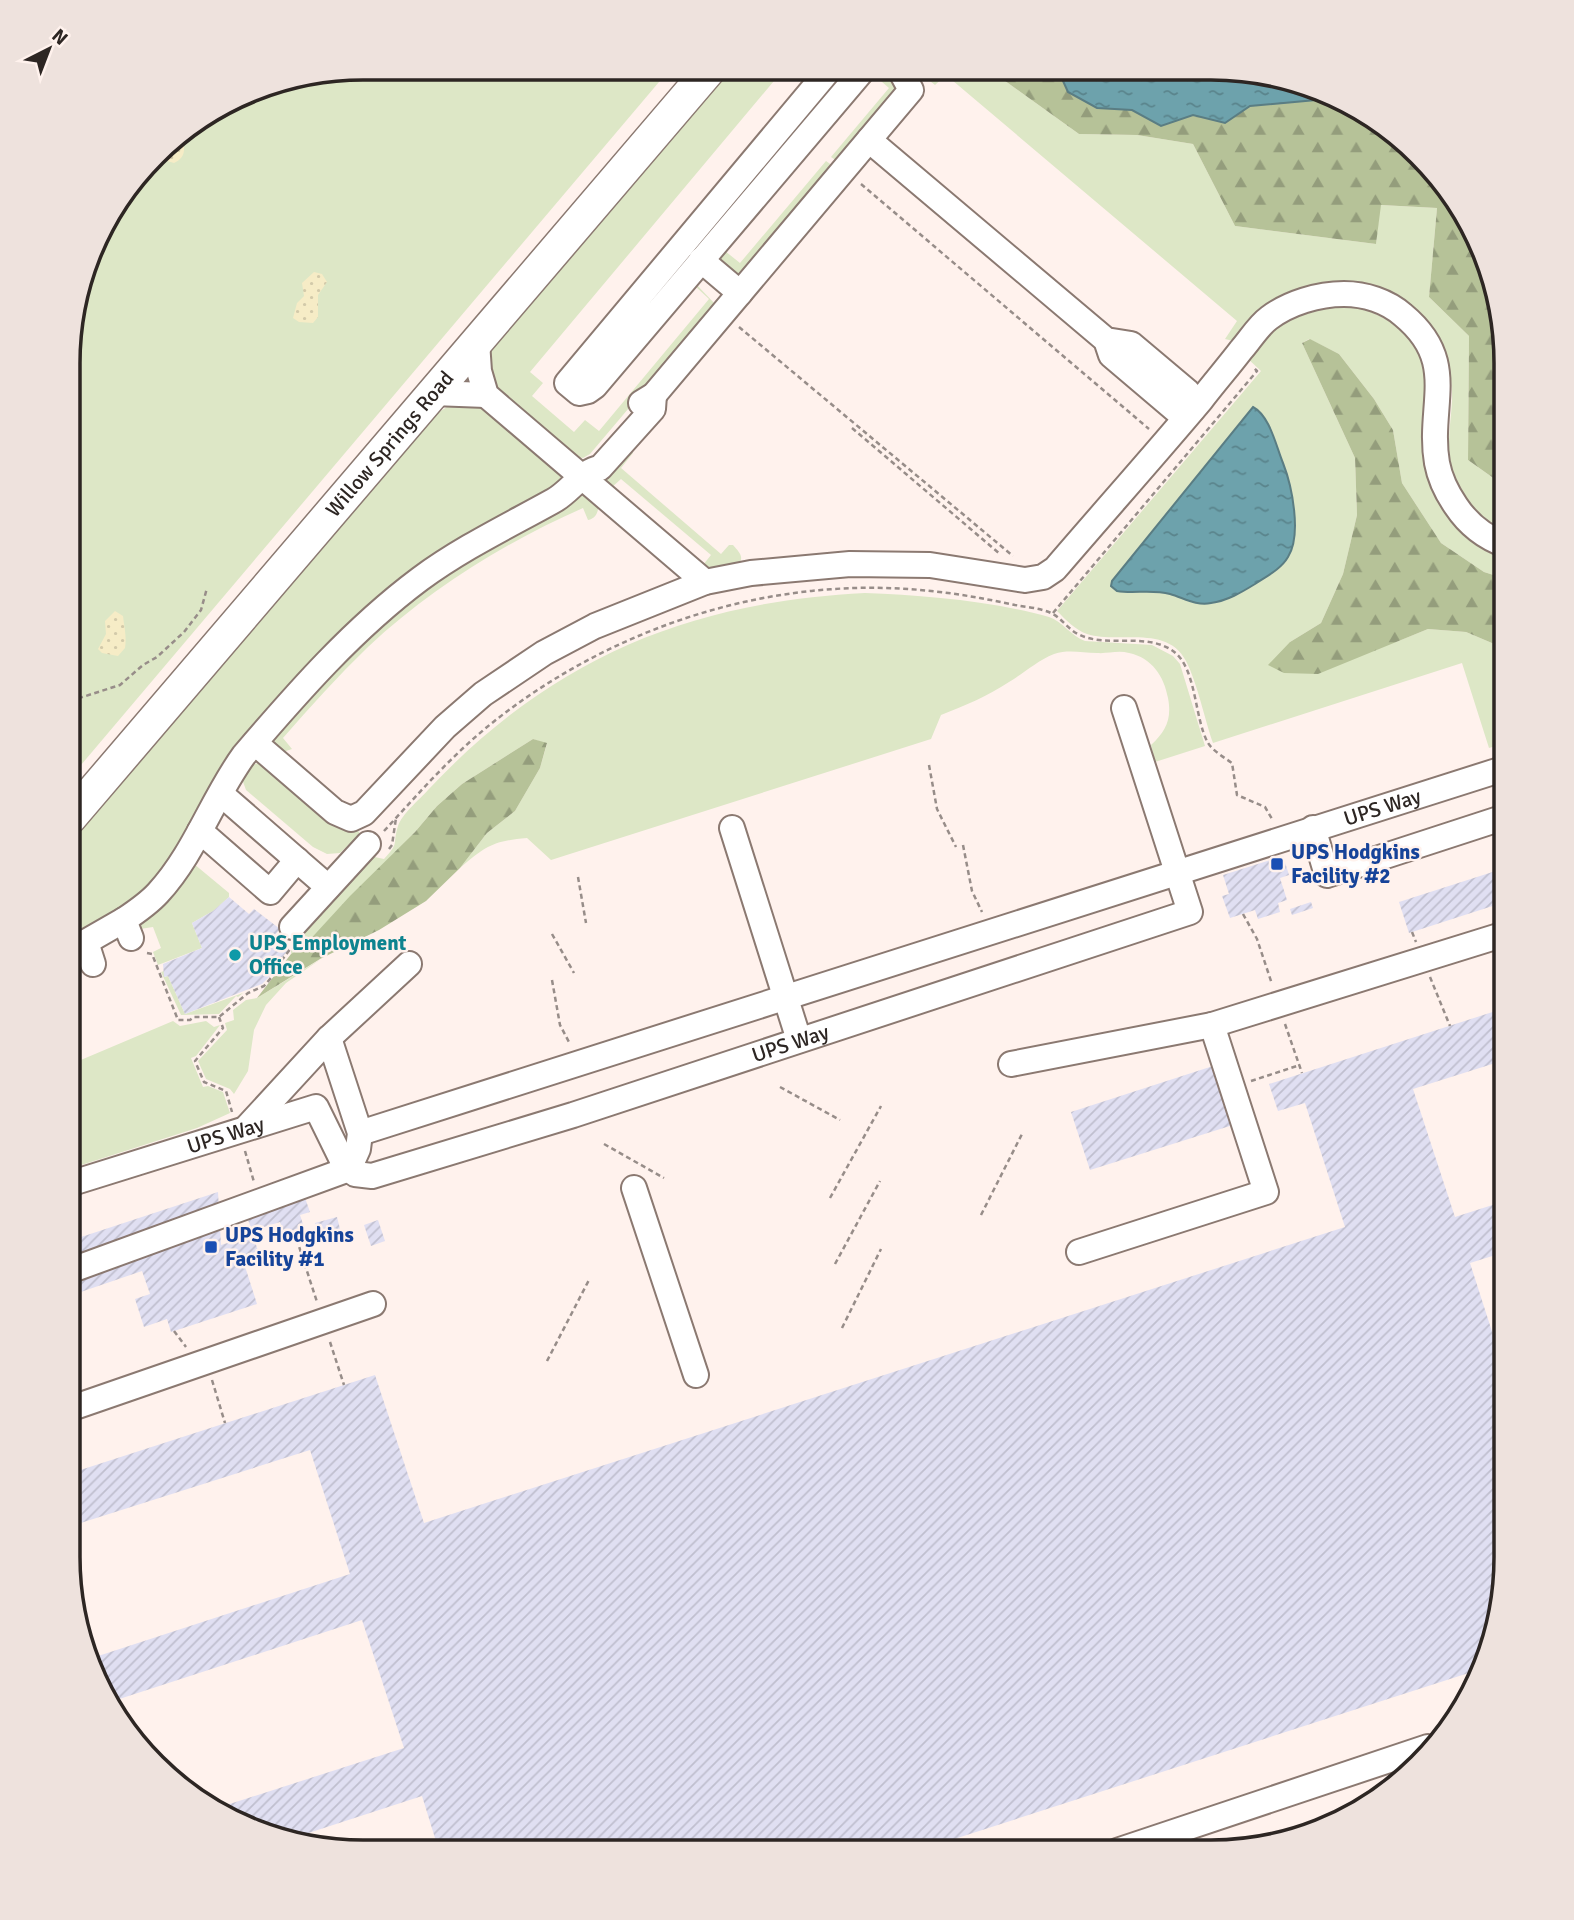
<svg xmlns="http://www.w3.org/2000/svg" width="1574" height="1920" font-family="Signika,sans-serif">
<defs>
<pattern id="forest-firs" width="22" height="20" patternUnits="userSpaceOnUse" patternTransform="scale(1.75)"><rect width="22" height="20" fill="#b6c298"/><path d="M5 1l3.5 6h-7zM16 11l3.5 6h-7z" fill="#949d7c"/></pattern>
<pattern id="sand-dots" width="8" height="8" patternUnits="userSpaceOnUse" patternTransform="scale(1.75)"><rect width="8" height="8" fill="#f6ecc6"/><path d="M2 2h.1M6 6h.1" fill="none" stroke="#d3caaa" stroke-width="1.8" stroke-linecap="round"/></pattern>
<pattern id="water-ripples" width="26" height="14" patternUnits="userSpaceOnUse" patternTransform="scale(1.75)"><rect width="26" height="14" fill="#6da2ac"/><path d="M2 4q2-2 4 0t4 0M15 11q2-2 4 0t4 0" fill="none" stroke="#5a848c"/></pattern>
<pattern id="building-hatch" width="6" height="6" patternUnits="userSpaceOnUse" patternTransform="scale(1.75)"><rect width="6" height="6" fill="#e0dff2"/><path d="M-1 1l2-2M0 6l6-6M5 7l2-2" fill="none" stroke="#c0bfcf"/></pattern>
</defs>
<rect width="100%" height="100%" fill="#fff2ed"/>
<!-- green -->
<g fill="#dde7c6" fill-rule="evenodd">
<path d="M363 68 670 69 70 778 71 324 108 216 169 141 268 84Z"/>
<path d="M719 69H784L530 372 543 383 532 396 574 432 585 420 599 431 709 299 695 286V283L716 305 590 454 583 458 572 456 497 387 492 381 487 351Z"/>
<path d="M876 70C891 70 893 74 898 86L837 161 831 157 889 88 874 75Z"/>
<path d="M916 70H990L1079 134 1137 135 1193 144 1235 226 1376 244 1380 205 1437 208 1429 297 1469 336 1468 460 1506 487V532C1481 518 1462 502 1453 474 1445 448 1451 425 1452 400 1453 358 1436 316 1398 296 1382 287 1360 278 1341 282 1332 284 1321 292 1313 297 1286 311 1260 326 1233 341L1225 339 1237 321 946 75 935 85Z"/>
<path d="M826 161 833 166 743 272 736 274 720 263V254L725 251 740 263Z"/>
<path d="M1349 305C1384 314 1422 334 1426 375 1428 400 1422 425 1423 450 1425 498 1460 543 1506 557V579L1484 572 1441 543 1402 483 1393 430 1374 399 1339 354 1309 339 1302 343 1355 458 1357 515 1343 574 1321 623 1290 642H1396L1428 629 1466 632 1506 649V743L1489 748 1462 663 1213 743C1205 720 1197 682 1186 661 1167 624 1118 644 1087 634 1075 630 1065 619 1057 611L1261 371 1247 358C1277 321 1301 308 1349 305ZM1247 414 1277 570 1242 592 1213 603 1198 604 1169 593 1141 590 1117 591 1111 586 1112 581Z"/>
<path d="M450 405 479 407 531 446 562 474 561 483 394 587 173 862 132 903 70 941V839L240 633 343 524 436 414Z"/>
<path d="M629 447 633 453 621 468 721 554 729 545H733C739 552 745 557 738 565L712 572 703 565 711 555 621 479 611 488 604 478Z"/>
<path d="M585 495 598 505C599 512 595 519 588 520L583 508C504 543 431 588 368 647 338 676 310 707 283 738L292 749 283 752 274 744 276 733 369 635 450 571 578 497Z"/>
<path d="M865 593C922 595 993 601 1049 617 1062 621 1071 636 1085 641L1152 645 1173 656 1180 664 1205 746 1155 762 1151 745C1166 731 1172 719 1168 698 1164 676 1152 658 1129 653 1118 650 1107 654 1097 653 1082 653 1069 649 1054 654 1037 661 1024 673 1009 682 988 696 964 706 941 715L931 739 551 860 527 838C493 841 486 846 460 868L487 833 515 811 540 768 547 744 533 739 462 784 437 806 415 832 305 945 291 954V947L370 856 384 859C400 842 392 845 398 826 402 814 419 800 428 790 551 659 687 602 865 593Z"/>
<path d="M258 763 264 764 356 827 360 834 340 853 327 854 313 847 246 790 242 779 250 766Z"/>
<path d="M194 864 229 893V897L213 911 192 923 202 948 158 965 153 952 161 948 153 927 140 929 139 921 182 883Z"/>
<path d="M321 959 286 983 266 1005 254 1030 248 1071 234 1094 230 1089 206 1079 198 1061 227 1030 225 1023 234 1020 233 1010 246 1000 257 998Z"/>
<path d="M164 971 165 977 168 976 185 1014 243 993 238 997 236 996 219 1014 181 1015 161 972Z"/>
<path d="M173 1021 180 1026 206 1021 214 1027 220 1025 196 1056 191 1058 203 1087 208 1086 223 1092 230 1113 197 1128 69 1169V1065Z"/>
</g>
<!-- forest -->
<g fill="url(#forest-firs)">
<path d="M990 70H1058L1068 92 1097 108 1132 110 1161 126 1193 115 1225 123 1250 106 1316 100 1318 97 1375 118 1466 216 1496 287 1506 363V487L1468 460 1469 336 1429 297 1437 208 1381 205 1376 244 1235 226 1193 144 1137 135 1079 134Z"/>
<path d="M1310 339 1339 354 1374 399 1393 430 1402 483 1441 543 1484 572 1506 579V649L1466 632 1428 629 1318 674 1284 673 1268 665 1290 642 1321 623 1343 574 1357 515 1355 458 1302 343Z"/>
<path d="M533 739 547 743 540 768 515 811 487 833 460 868 426 901 379 930 320 959 257 998 291 954 305 945 350 896 415 832 437 806 462 784Z"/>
</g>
<!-- sand -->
<g fill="url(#sand-dots)">
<path d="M182 133C184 146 188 157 174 163L164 160 159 164 153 161 169 141Z"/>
<path d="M314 272 322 274 327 282 318 295V317L313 323 299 322 293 318 297 303 304 296 302 283Z"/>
<path d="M115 611 123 616C124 626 127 637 125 648L118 656 102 653 98 649 106 634 105 621Z"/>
</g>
<!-- water -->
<g fill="url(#water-ripples)" stroke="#5a7d83" stroke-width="2">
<path d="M1058 70 1250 71 1318 97 1316 100 1250 106 1225 123 1193 115 1161 126 1132 110 1097 108 1068 92Z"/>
<path d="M1253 407C1270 416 1276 446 1283 463 1292 486 1302 535 1288 557 1281 569 1267 576 1255 584 1242 592 1227 601 1211 603 1196 606 1184 598 1170 594 1151 589 1134 594 1117 591L1111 586 1112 581Z"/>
</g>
<!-- building -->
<g fill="url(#building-hatch)">
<path d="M1283 856 1289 875 1280 878 1287 900 1278 903 1280 912 1258 919 1255 910 1230 918 1222 896 1229 894 1223 875Z"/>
<path d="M1505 868V902L1409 933 1399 902Z"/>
<path d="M229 897 249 914 254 909 280 929 274 936 289 949 279 961 274 972 262 984 185 1014 168 976 164 977 163 964 202 948 192 923 213 911Z"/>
<path d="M1311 902 1313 908 1292 915 1290 909Z"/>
<path d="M1505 1008V1060L1413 1089 1455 1217 1505 1201V1252L1470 1263 1505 1372V1577L1490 1651 1481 1669 917 1851H439L422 1796 287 1840 269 1836 214 1809 404 1748 362 1620 107 1703 89 1659 350 1574 310 1450 68 1527V1474L375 1375 424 1523 1345 1227 1305 1103 1278 1111 1269 1084Z"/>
<path d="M1213 1066 1233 1125 1090 1170 1071 1112Z"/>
<path d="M218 1192 221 1245 253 1235 258 1251 242 1257 257 1304 171 1332 167 1319 144 1327 135 1299 150 1294 142 1271 69 1296V1241Z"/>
<path d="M304 1195 310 1212 300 1215 304 1227 284 1234 280 1222 252 1231 246 1214Z"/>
<path d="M337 1217 340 1229 318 1236 315 1223Z"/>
<path d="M378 1220 385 1241 371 1246 364 1225Z"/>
</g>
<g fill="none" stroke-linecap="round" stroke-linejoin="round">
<!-- minor casing -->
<g stroke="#8b7971" stroke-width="28">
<g id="minor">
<path d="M829 70 567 383 579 393 588 391 595 386 863 70"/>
<path d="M869 140 1106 340 1111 355 1177 411 1193 409 1188 392 1131 344 1106 340"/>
<path d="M701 260 740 293"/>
<path d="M477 342 479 371 486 395 705 582"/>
<path d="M433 393 486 395"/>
<path d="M641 403 654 395 911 90 900 70"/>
<path d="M255 743 335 812 351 819 364 813 445 727 483 694 544 653 595 626 705 582 751 573 850 564 930 565 1025 580 1043 577 1055 569C1103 513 1153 457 1201 400 1214 383 1228 367 1241 350 1250 340 1258 326 1269 318 1289 303 1318 294 1344 294 1365 294 1387 301 1403 315 1460 362 1427 405 1437 463 1440 479 1447 493 1456 506 1468 524 1486 538 1506 545"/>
<path d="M221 794 328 887"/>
<path d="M732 828 799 1040"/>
<path d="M1313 828 1327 875 1505 817"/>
<path d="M200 831 270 892 297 860"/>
<path d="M124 920C136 912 148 904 158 893 195 853 212 799 244 755 298 692 353 629 420 579 462 548 508 526 553 501 569 493 583 470 600 468L653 409 654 395"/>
<path d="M292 927 368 844"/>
<path d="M86 942 93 964"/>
<path d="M70 951 124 920 131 938"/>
<path d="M329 1038 409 964"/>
<path d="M1011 1064 1212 1025 1505 934"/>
<path d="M248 1126 329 1038 360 1133 358 1149 349 1169"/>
<path id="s1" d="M360 1133 1506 768"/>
<path id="s2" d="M69 1184 316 1107 344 1164 355 1174 372 1176 573 1115 1190 912 1124 708"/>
<path d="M634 1188 696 1375"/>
<path d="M1079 1252 1266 1192 1212 1025"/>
<path d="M69 1271 349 1169"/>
<path d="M69 1409 373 1304"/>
<path d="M1117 1851 1428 1747"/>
</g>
</g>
<!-- major casing -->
<g stroke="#8b7971" stroke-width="35">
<g id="major">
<path id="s3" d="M70 818 710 69"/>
</g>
</g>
<!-- path -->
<g stroke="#978d89" stroke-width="2.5" stroke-dasharray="5 3.5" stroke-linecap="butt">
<path d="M861 184 1149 429"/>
<path d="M739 327 1013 556"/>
<path d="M852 428 1000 554"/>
<path d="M1053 613 1257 371 1253 367"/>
<path d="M70 701 120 685 143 665 157 657 184 632 201 610 207 588"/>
<path d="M929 765 937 809 956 847"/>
<path d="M384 831C419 793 452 755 492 723 615 625 775 574 931 591 960 594 987 599 1015 605 1026 607 1040 608 1051 613 1062 618 1068 630 1080 635 1108 648 1146 632 1173 651 1197 668 1194 718 1208 743 1213 751 1225 758 1232 763L1237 795 1265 807 1272 819"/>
<path d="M963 845 972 891 982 912"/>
<path d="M389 849 392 845 396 818"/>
<path d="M578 877 586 923"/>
<path d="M1243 914 1257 939 1272 984"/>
<path d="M1412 932 1416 942"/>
<path d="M552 934 574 973"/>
<path d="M147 953 152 954 178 1020H190L194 1017H219L248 993 264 986 277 971 282 960 291 948"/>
<path d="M1430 977 1450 1026"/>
<path d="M552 980 560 1025 570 1044"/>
<path d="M219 1017 223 1028 195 1061 204 1082 226 1091 232 1112"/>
<path d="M1285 1024 1302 1073"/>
<path d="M1251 1081 1300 1065"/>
<path d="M780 1087 840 1120"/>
<path d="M604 1144 664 1178"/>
<path d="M245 1151 254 1182"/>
<path d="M830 1198 881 1106"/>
<path d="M981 1215 1022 1134"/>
<path d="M294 1231 317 1302"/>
<path d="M835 1264 880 1181"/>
<path d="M842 1328 881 1249"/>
<path d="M174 1331 186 1347"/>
<path d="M330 1342 344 1385"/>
<path d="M547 1361 590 1278"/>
<path d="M212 1380 225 1423"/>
</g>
<!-- minor -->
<use href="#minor" stroke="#fff" stroke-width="24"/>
<!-- major -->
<use href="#major" stroke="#fff" stroke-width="32"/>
</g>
<!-- markers -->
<g fill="#1a4fb4" stroke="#fff2ed" stroke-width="2.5">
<rect x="1270" y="857" width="14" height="14" rx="3.5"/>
<rect x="204" y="1240" width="14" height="14" rx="3.5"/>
</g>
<circle fill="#0f9aa8" stroke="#fff2ed" stroke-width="2.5" cx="235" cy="955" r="7"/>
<g text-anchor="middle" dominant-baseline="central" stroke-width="5" stroke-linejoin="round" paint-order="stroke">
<!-- street labels -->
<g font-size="21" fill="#2d2623" stroke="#fff2ed">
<text stroke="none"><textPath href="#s3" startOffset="492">Willow Springs Road</textPath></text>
<text stroke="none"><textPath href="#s1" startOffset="1073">UPS Way</textPath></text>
<text stroke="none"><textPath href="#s2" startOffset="793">UPS Way</textPath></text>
<text stroke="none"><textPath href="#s2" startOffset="164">UPS Way</textPath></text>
</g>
<!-- transit labels -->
<g font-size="21" font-weight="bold" fill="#164399" stroke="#fff2ed" text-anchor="start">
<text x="1291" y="852">UPS Hodgkins<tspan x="1291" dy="24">Facility #2</tspan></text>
<text x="225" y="1235">UPS Hodgkins<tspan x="225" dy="24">Facility #1</tspan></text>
</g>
<!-- culture labels -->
<g font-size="21" font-weight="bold" fill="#0d838f" stroke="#fff2ed" text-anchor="start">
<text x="249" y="943">UPS Employment<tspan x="249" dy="24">Office</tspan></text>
</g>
</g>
<!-- crop -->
<path d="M0 0H1574V1920H0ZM363 80H1211A283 283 0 0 1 1494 363V1557A283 283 0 0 1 1211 1840H363A283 283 0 0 1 80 1557V363A283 283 0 0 1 363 80Z" fill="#eee2dd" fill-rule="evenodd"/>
<path fill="none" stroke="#2d2623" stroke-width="3.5" d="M363 80H1211A283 283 0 0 1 1494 363V1557A283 283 0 0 1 1211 1840H363A283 283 0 0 1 80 1557V363A283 283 0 0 1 363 80Z"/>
<!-- north arrow -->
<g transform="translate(49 49) rotate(42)" stroke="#fff2ed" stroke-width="5" paint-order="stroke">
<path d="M0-5L12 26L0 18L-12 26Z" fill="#2d2623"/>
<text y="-10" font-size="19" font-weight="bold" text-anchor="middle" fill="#2d2623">N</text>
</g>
</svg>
